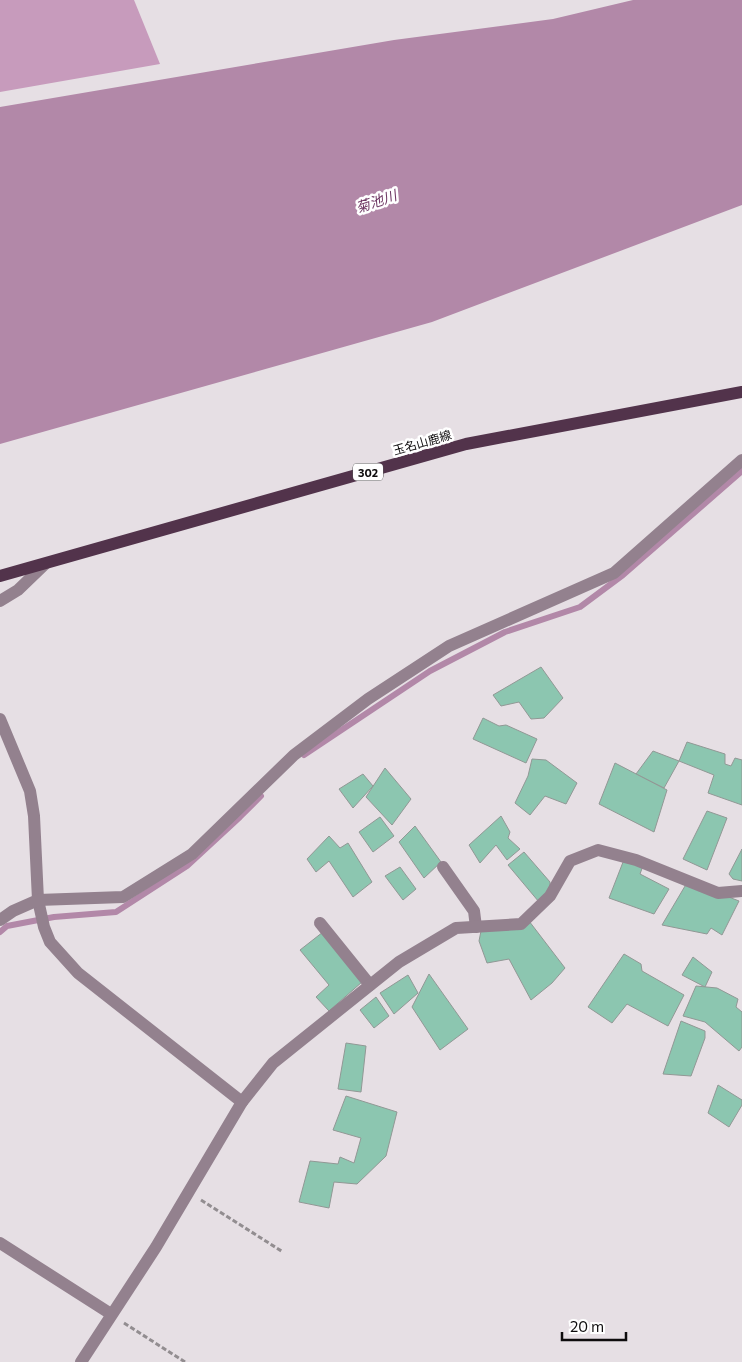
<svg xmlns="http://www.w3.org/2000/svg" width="742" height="1362" font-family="Commissioner,'Noto Sans JP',sans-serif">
<rect width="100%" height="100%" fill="#e6dfe4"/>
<!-- forest -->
<path fill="#c79bbc" d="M0 0H134L160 64 0 92Z"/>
<!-- water -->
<path fill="#b288a8" d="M633 0H742V205L432 322 0 444V107L394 40 553 19Z"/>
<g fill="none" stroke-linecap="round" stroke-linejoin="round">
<!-- stream -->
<g stroke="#b288a8" stroke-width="6">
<path d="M304 755 430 671 505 632 580 607 623 575 742 471"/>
<path d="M0 932 7 926 54 917 116 912 187 866 240 817 261 796"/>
</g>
</g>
<!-- building -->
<g fill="#8cc6b0" stroke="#919895">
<path d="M541 667 563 698 544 718 531 719 519 702 501 706 493 695Z"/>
<path d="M483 718 499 726 506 725 537 739 526 763 473 739Z"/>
<path d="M687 742 725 754V764L731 766 735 758 742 760V805L708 793 714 775 679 761Z"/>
<path d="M653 751 679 761 664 788 636 774Z"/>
<path d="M532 759 546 760 577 783 566 804 545 796 530 815 515 803 528 776Z"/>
<path d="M615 763 667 790 654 832 599 804Z"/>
<path d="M385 768 411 799 392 825 366 797Z"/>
<path d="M363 774 373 786 353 808 339 789Z"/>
<path d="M707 811 727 818 707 870 683 859Z"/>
<path d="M501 816 510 832 508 838 520 849 507 860 496 845 480 863 469 845Z"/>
<path d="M380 817 394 836 373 852 359 832Z"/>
<path d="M415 826 441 862 424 878 399 842Z"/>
<path d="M329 836 340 848 348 843 372 882 353 897 329 861 316 872 307 859Z"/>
<path d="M742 849V881L733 879 729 874Z"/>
<path d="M524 852 550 882V896L539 902 508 865Z"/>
<path d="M625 857 644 863 640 874 669 889 654 914 609 898Z"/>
<path d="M400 867 416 889 403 900 385 876Z"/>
<path d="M688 881 739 901 722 935 711 928 707 934 662 925Z"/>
<path d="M529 921 565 968 552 983 531 1000 509 959 487 963 479 941 481 931Z"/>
<path d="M323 932 362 982 329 1011 316 997 329 985 300 950Z"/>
<path d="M624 954 641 964 642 971 684 995 668 1026 627 1004 612 1023 588 1007Z"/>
<path d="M693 957 712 972 705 987 682 975Z"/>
<path d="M429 974 468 1029 440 1050 412 1007Z"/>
<path d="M408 975 418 993 394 1014 380 993Z"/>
<path d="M696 986 717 988 738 999 736 1007 742 1012V1047L739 1051 705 1022 683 1016Z"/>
<path d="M376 997 389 1016 374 1028 360 1010Z"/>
<path d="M681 1021 705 1031V1038L691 1076 663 1074Z"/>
<path d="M346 1043 366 1046 361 1092 338 1089Z"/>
<path d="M718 1085 742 1100V1105L729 1127 708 1113Z"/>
<path d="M346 1096 397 1112 386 1156 357 1184 334 1182 329 1208 299 1202 310 1161 338 1164 340 1157 354 1163 361 1138 333 1130Z"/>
</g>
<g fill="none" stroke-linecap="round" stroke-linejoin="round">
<!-- path -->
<g stroke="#928d90" stroke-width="3" stroke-dasharray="5 2.5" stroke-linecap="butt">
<path d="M201 1200 283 1252"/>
<path d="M124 1323 185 1362"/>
</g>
<!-- minor -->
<g stroke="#93818e" stroke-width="12">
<path d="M0 601 18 590 45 564"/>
<path d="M0 719 30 791 34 816 38 900 44 927 50 942 78 973 242 1102"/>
<path d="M443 867 474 911 476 927"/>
<path d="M0 920 13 911 38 900 123 897 192 854 294 755 368 699 449 646 614 573 742 460"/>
<path d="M320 923 370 985"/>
<path d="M0 1243 111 1314"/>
<path d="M81 1362 156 1247 242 1102 273 1063 399 962 456 928 521 924 550 896 570 861 598 850 636 860 718 893 742 891"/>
</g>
<!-- major -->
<path stroke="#52334b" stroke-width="12" d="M0 576 466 444 742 392"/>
</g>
<g text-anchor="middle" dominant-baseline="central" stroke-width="5" stroke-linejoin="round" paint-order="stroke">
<!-- shield labels -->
<rect fill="#fff" stroke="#565556" stroke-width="1" x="353" y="463.5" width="30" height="17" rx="4"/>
<g font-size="11" font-weight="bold" fill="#0e0c0d">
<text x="368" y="472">302</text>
</g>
<!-- street labels -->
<g font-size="12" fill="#0e0c0d" stroke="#fff">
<text transform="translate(422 442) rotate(-16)">玉名山鹿線</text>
</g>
<!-- water labels -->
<g font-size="14" font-style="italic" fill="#6f3864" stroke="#fff">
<text transform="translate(376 201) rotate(-19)">菊池川</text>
</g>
</g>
<!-- scale -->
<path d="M562 1332v8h64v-8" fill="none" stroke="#0e0c0d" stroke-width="2.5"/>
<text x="570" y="1332" font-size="15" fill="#0e0c0d" stroke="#ffffff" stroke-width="4" paint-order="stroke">20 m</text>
</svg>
